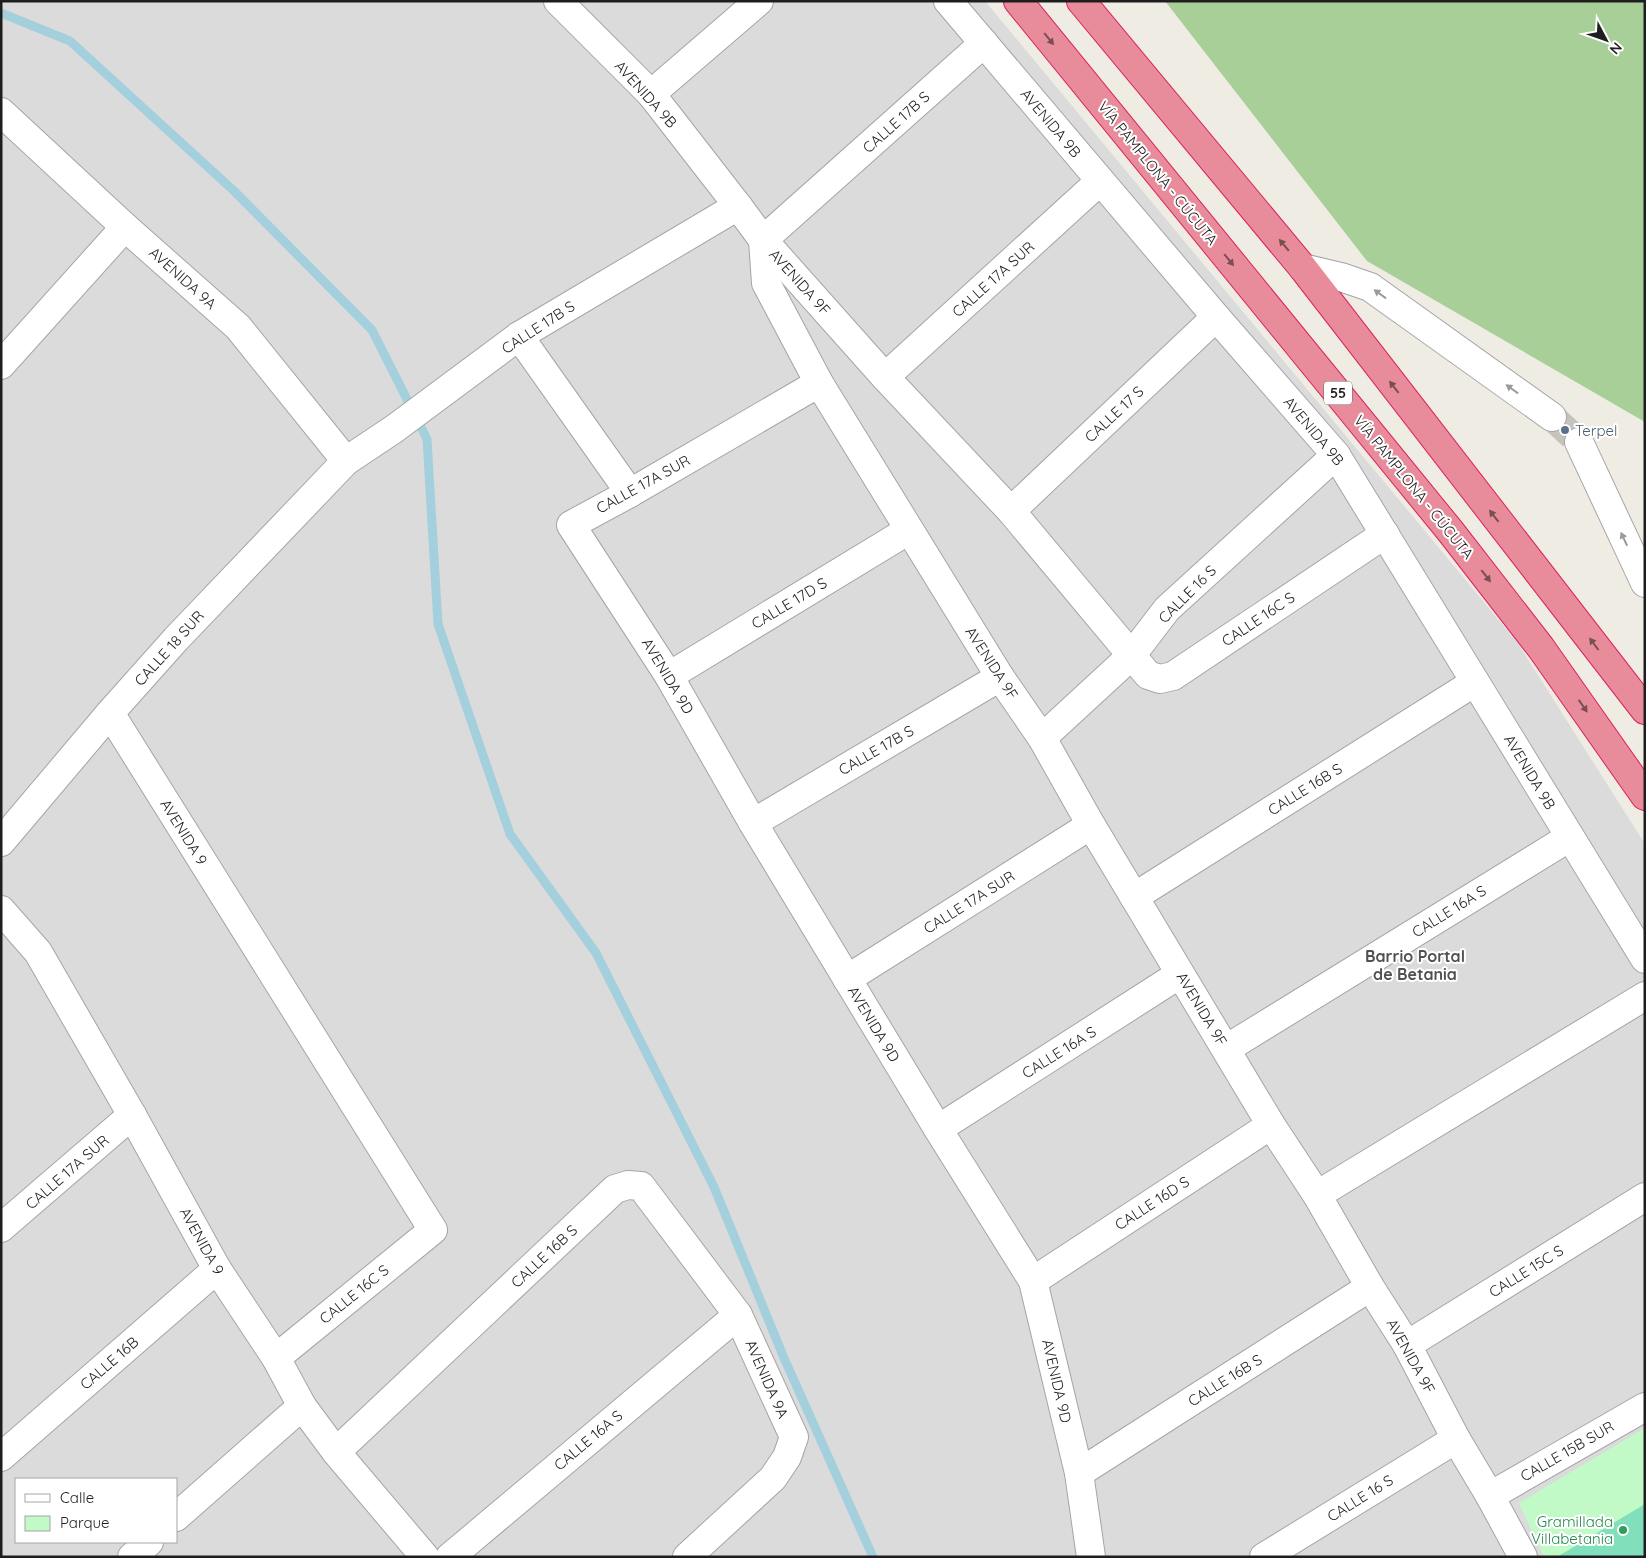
<svg xmlns="http://www.w3.org/2000/svg" width="1646" height="1558" font-family="Quicksand,sans-serif">
<rect width="100%" height="100%" fill="#efece4"/>
<!-- residential -->
<path fill="#dcdbdb" fill-rule="evenodd" d="M1 1H985L1517 642 1645 844V1557H1ZM16 1479H176V1542H16Z"/>
<!-- forest -->
<path fill="#a8cf98" d="M1165 1H1645V422L1367 261Z"/>
<!-- park -->
<path fill="#c1fac6" d="M1645 1428V1557H1544L1519 1503Z"/>
<!-- pitch -->
<path fill="#81dfbc" d="M1645 1504V1557H1557Z"/>
<g fill="none" stroke-linecap="round" stroke-linejoin="round">
<!-- stream -->
<path stroke="#a4d0de" stroke-width="9" d="M1 13 70 41 233 190 372 330 427 439 438 624 510 834 596 953 714 1187 784 1358 873 1557"/>
<!-- minor-tunnel -->
<path stroke="#c5c3bc" stroke-width="28" stroke-dasharray="28 14" stroke-linecap="butt" d="M1552 417 1579 442"/>
<!-- minor casing -->
<g stroke="#a5a5a5" stroke-width="30">
<g id="minor">
<path d="M558 1 651 94 738 206 763 240 885 377 1011 511 1148 675 1160 679 1173 676 1385 534"/>
<path d="M948 1 1216 317 1336 455 1645 959"/>
<path d="M651 94 759 1"/>
<path d="M1 112 125 227 238 327 346 461"/>
<path d="M763 240 766 283 819 383 1000 677 1042 738 1091 825 1271 1125 1317 1195 1370 1287 1407 1345 1456 1439 1490 1496 1523 1557"/>
<path d="M763 240 984 43"/>
<path d="M1303 268 1341 277 1370 287 1552 417"/>
<path d="M519 336 630 493"/>
<path d="M1 365 125 227"/>
<path d="M885 377 1100 181"/>
<path d="M819 383 630 493 571 525 669 676 753 823 938 1129 1033 1281 1079 1473 1091 1557"/>
<path d="M1579 442 1645 583"/>
<path d="M1011 511 1216 317"/>
<path d="M669 676 909 530"/>
<path d="M110 713 433 1230 276 1358"/>
<path d="M1042 738 1131 656 1167 609 1336 455"/>
<path d="M753 823 1000 677"/>
<path d="M1 842 110 713 176 639 346 461 394 429 519 336 738 206"/>
<path d="M1134 897 1475 682"/>
<path d="M1 910 38 952 132 1115 217 1269 276 1358 302 1406 336 1452 425 1557"/>
<path d="M847 979 1091 825"/>
<path d="M1226 1049 1570 837"/>
<path d="M938 1129 1180 974"/>
<path d="M1317 1195 1645 996"/>
<path d="M1 1228 132 1115"/>
<path d="M1033 1281 1271 1125"/>
<path d="M1407 1345 1645 1197"/>
<path d="M336 1452 615 1189 628 1185 641 1186 738 1315"/>
<path d="M1 1457 217 1269"/>
<path d="M1079 1473 1370 1287"/>
<path d="M1490 1496 1645 1407"/>
<path d="M176 1517 302 1406"/>
<path d="M132 1557 149 1542"/>
<path d="M450 1557 738 1315 794 1437 787 1457 773 1478 687 1557"/>
<path d="M1264 1557 1456 1439"/>
</g>
</g>
<!-- highway casing -->
<g stroke="#dc225f" stroke-width="30">
<g id="highway">
<path d="M1018 1 1451 532 1541 648 1645 796"/>
<path d="M1081 1 1303 268 1645 710"/>
</g>
</g>
<!-- minor -->
<use href="#minor" stroke="#fff" stroke-width="28"/>
<!-- highway -->
<use href="#highway" stroke="#e88b9b" stroke-width="28"/>
</g>
<!-- one-way arrows -->
<defs><path id="oneway-solid" d="M-6-.8H1V-3.2L6.5 0L1 3.2V.8H-6Z" transform="scale(1.25)"/></defs>
<g fill="#794f56">
<use href="#oneway-solid" transform="translate(1049 39) rotate(51)"/>
<use href="#oneway-solid" transform="translate(1284 245) rotate(-130)"/>
<use href="#oneway-solid" transform="translate(1229 260) rotate(51)"/>
<use href="#oneway-solid" transform="translate(1394 387) rotate(-128)"/>
<use href="#oneway-solid" transform="translate(1494 516) rotate(-128)"/>
<use href="#oneway-solid" transform="translate(1486 576) rotate(52)"/>
<use href="#oneway-solid" transform="translate(1594 644) rotate(-127)"/>
<use href="#oneway-solid" transform="translate(1583 706) rotate(55)"/>
</g>
<g fill="#9a9a9a">
<use href="#oneway-solid" transform="translate(1380 294) rotate(-144)"/>
<use href="#oneway-solid" transform="translate(1512 389) rotate(-144)"/>
<use href="#oneway-solid" transform="translate(1624 539) rotate(-115)"/>
</g>
<!-- markers -->
<circle fill="#5c6f8a" stroke="#fff" stroke-width="2" cx="1565" cy="430" r="5"/>
<circle fill="#2e9e5b" stroke="#fff" stroke-width="2" cx="1623" cy="1530" r="5"/>
<g text-anchor="middle" dominant-baseline="central" stroke-width="4" stroke-linejoin="round" paint-order="stroke">
<!-- shield labels -->
<rect fill="#fff" stroke="#626262" stroke-width="1" x="1324" y="381.5" width="28" height="23" rx="4"/>
<g font-size="14" font-weight="bold" fill="#1e1e1e">
<text x="1338" y="393">55</text>
</g>
<!-- street labels -->
<g font-size="15" fill="#1e1e1e" stroke="#fff">
<text transform="translate(646 94) rotate(48)">AVENIDA 9B</text>
<text transform="translate(896 122) rotate(-42)">CALLE 17B S</text>
<text transform="translate(1051 123) rotate(50)">AVENIDA 9B</text>
<text transform="translate(1158 173) rotate(51)">VÍA PAMPLONA - CÚCUTA</text>
<text transform="translate(183 278) rotate(42)">AVENIDA 9A</text>
<text transform="translate(993 279) rotate(-42)">CALLE 17A SUR</text>
<text transform="translate(800 282) rotate(48)">AVENIDA 9F</text>
<text transform="translate(538 327) rotate(-33)">CALLE 17B S</text>
<text transform="translate(1114 414) rotate(-43)">CALLE 17 S</text>
<text transform="translate(1314 431) rotate(50)">AVENIDA 9B</text>
<text transform="translate(643 484) rotate(-29)">CALLE 17A SUR</text>
<text transform="translate(1414 487) rotate(51)">VÍA PAMPLONA - CÚCUTA</text>
<text transform="translate(1187 594) rotate(-45)">CALLE 16 S</text>
<text transform="translate(789 603) rotate(-31)">CALLE 17D S</text>
<text transform="translate(1258 619) rotate(-34)">CALLE 16C S</text>
<text transform="translate(169 648) rotate(-48)">CALLE 18 SUR</text>
<text transform="translate(992 663) rotate(57)">AVENIDA 9F</text>
<text transform="translate(668 676) rotate(59)">AVENIDA 9D</text>
<text transform="translate(876 750) rotate(-30)">CALLE 17B S</text>
<text transform="translate(1530 772) rotate(59)">AVENIDA 9B</text>
<text transform="translate(1305 789) rotate(-32)">CALLE 16B S</text>
<text transform="translate(184 832) rotate(58)">AVENIDA 9</text>
<text transform="translate(969 902) rotate(-32)">CALLE 17A SUR</text>
<text transform="translate(1449 911) rotate(-32)">CALLE 16A S</text>
<text transform="translate(1202 1009) rotate(59)">AVENIDA 9F</text>
<text transform="translate(874 1024) rotate(59)">AVENIDA 9D</text>
<text transform="translate(1059 1052) rotate(-32)">CALLE 16A S</text>
<text transform="translate(67 1172) rotate(-41)">CALLE 17A SUR</text>
<text transform="translate(1152 1203) rotate(-33)">CALLE 16D S</text>
<text transform="translate(202 1241) rotate(61)">AVENIDA 9</text>
<text transform="translate(544 1256) rotate(-43)">CALLE 16B S</text>
<text transform="translate(1526 1271) rotate(-32)">CALLE 15C S</text>
<text transform="translate(354 1294) rotate(-39)">CALLE 16C S</text>
<text transform="translate(1411 1356) rotate(61)">AVENIDA 9F</text>
<text transform="translate(109 1363) rotate(-41)">CALLE 16B</text>
<text transform="translate(767 1379) rotate(66)">AVENIDA 9A</text>
<text transform="translate(1225 1380) rotate(-32)">CALLE 16B S</text>
<text transform="translate(1057 1381) rotate(77)">AVENIDA 9D</text>
<text transform="translate(588 1440) rotate(-40)">CALLE 16A S</text>
<text transform="translate(1567 1451) rotate(-30)">CALLE 15B SUR</text>
<text transform="translate(1360 1498) rotate(-32)">CALLE 16 S</text>
</g>
<!-- service labels -->
<g font-size="15" fill="#4e5e75" stroke="#fff" text-anchor="start">
<text x="1575" y="430">Terpel</text>
</g>
<!-- leisure labels -->
<g font-size="15" fill="#27864d" stroke="#fff" text-anchor="end">
<text x="1613" y="1521">Gramillada<tspan x="1613" dy="17">Villabetania</tspan></text>
</g>
<!-- neighbourhood labels -->
<g font-size="16" font-weight="bold" fill="#515151" stroke="#fff">
<text x="1415" y="956">Barrio Portal<tspan x="1415" dy="18">de Betania</tspan></text>
</g>
</g>
<!-- border -->
<rect width="1646" height="1558" fill="none" stroke="#1e1e1e" stroke-width="5"/>
<!-- legend -->
<rect x="15" y="1478" width="162" height="65" fill="#ffffff" stroke="#a5a5a5"/>
<rect x="25" y="1494" width="25" height="8" fill="#ffffff" stroke="#a5a5a5"/>
<text x="60" y="1503" font-size="15" fill="#1e1e1e">Calle</text>
<rect x="25" y="1516" width="25" height="15" fill="#c1fac6" stroke="#a5a5a5"/>
<text x="60" y="1528" font-size="15" fill="#1e1e1e">Parque</text>
<!-- north arrow -->
<g transform="translate(1606 40) rotate(131)" stroke="#ffffff" stroke-width="4" paint-order="stroke">
<path d="M0-4L9 19L0 12L-9 19Z" fill="#1e1e1e"/>
<text y="-8" font-size="14" font-weight="bold" text-anchor="middle" fill="#1e1e1e">N</text>
</g>
</svg>
